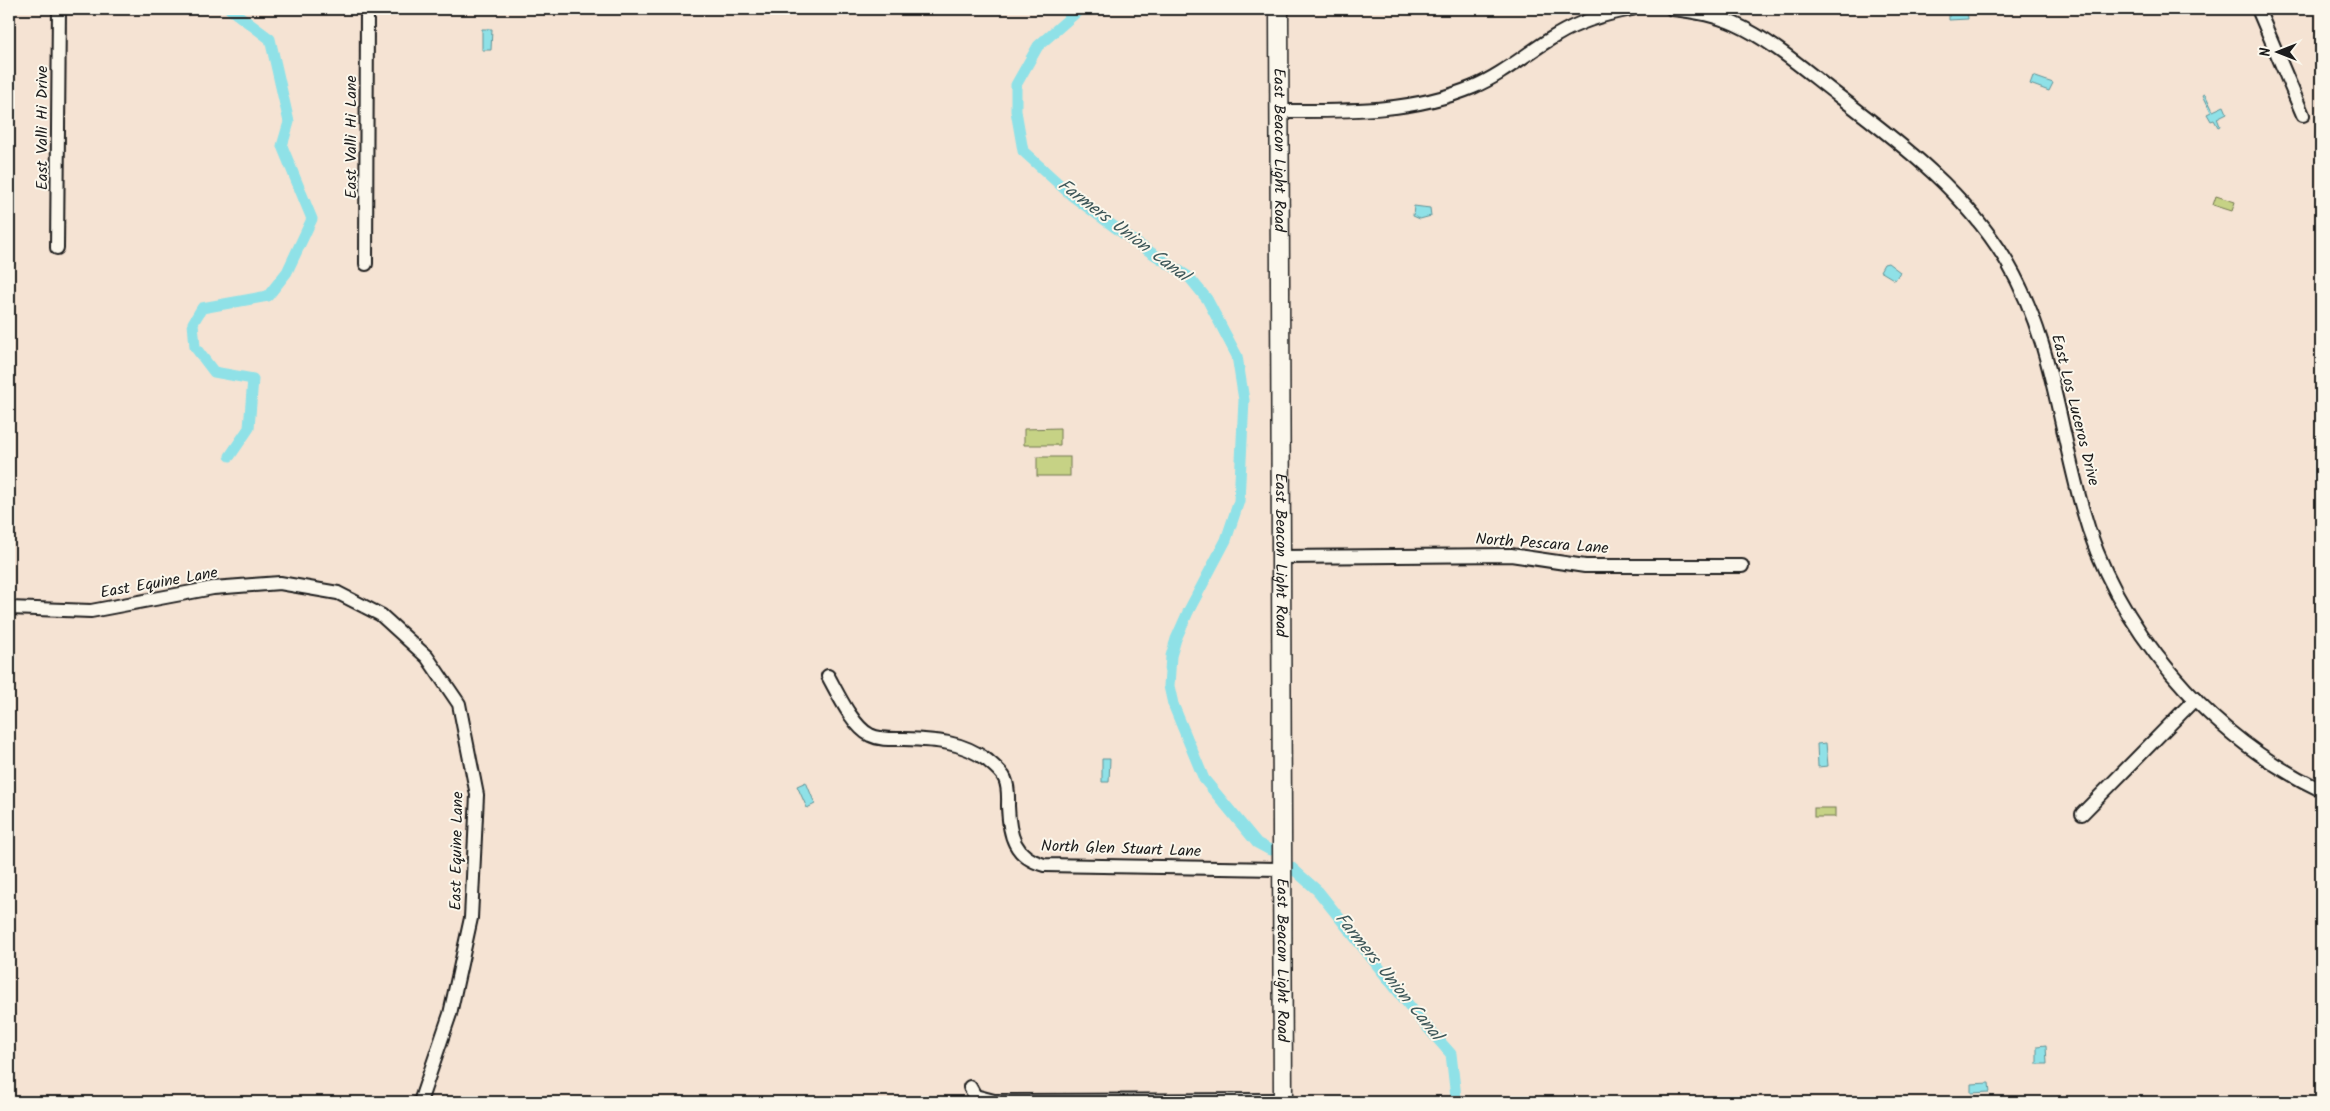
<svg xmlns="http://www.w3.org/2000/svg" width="2330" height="1111" font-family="Kalam,sans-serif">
<rect width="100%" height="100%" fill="#f5e3d3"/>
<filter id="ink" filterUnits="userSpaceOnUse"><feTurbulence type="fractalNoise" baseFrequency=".02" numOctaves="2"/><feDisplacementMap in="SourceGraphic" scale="10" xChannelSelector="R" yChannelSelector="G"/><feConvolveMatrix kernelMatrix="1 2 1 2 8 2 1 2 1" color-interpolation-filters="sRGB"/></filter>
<g filter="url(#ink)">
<!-- green -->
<g fill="#c6d285" stroke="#717750">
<path d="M2216 196 2235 202 2232 211 2213 205Z"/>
<path d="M1060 428V445H1024V429Z"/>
<rect x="1037" y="457" width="33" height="19"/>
<rect x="1814" y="808" width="21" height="9"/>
</g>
<!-- water -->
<g fill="#8fe1e7" stroke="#619296">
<path d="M1967 10 1968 19 1949 20V11Z"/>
<path d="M482 29H492L491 50H482Z"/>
<path d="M2033 76 2053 83 2049 91 2030 84Z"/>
<path d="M2205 94 2213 111 2224 106 2227 113 2217 118 2220 126 2218 127 2214 120 2211 121 2207 114 2211 112 2203 95Z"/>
<path d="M1414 206 1430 208 1431 216 1420 219 1413 216Z"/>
<path d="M1888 263 1900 272 1895 280 1880 271 1884 264Z"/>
<path d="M1826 743 1828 766 1818 767 1817 744Z"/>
<path d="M1102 759H1110L1109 782H1102Z"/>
<path d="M806 782 815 804 807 808 797 786Z"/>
<path d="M2046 1045 2047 1064H2037V1046Z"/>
<path d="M1989 1083 1990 1092 1971 1093V1084Z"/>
</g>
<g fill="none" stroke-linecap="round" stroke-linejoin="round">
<!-- canal -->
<g stroke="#8fe1e7" stroke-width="11">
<path d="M230 9 270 39 289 122 282 146 312 219 287 272 268 296 202 308 193 323 195 347 214 372 253 379 249 428 230 456"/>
<path d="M1080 9 1038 46 1016 85V111L1023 151 1071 195 1135 242 1189 277 1207 299 1237 356 1244 400 1239 501 1226 540 1188 612 1176 639 1171 656 1169 686 1173 704 1204 779 1257 843 1270 850"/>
<path d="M1291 867 1318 891 1420 1019 1451 1054 1456 1097 1455 1102"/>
</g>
<!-- street casing -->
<g stroke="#1c1c1c" stroke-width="16">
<g id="street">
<path d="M1672 9C1693 11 1715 15 1735 24 1773 41 1807 72 1840 97 1903 145 1966 193 2007 262 2052 339 2058 423 2082 507 2115 628 2209 737 2321 790"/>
<path d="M2258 9 2303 115"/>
<path d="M1279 111C1345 111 1411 113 1473 87 1504 74 1529 51 1557 35 1580 21 1605 14 1632 9"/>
<path d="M57 248 59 9"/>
<path d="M366 264 367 9"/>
<path d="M1280 557 1511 555 1585 566H1742"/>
<path d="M9 608 91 611 213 588 280 583 338 593 381 615 427 657 459 704 477 795 471 918 450 1014 420 1102"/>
<path d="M828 676C837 692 853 727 870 735 880 740 892 739 904 739 935 740 961 741 987 760 993 765 1002 772 1005 779 1009 788 1008 797 1008 806 1009 835 1014 857 1044 865L1282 869"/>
<path d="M2082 814 2195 699"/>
<path d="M970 1087 975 1096 994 1101 1283 1100"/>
</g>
</g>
<!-- secondary casing -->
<g stroke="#1c1c1c" stroke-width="21">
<g id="secondary">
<path id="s1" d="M1279 9 1283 1102"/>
</g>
</g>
<!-- street -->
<use href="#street" stroke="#fbf7ec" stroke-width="12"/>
<!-- secondary -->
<use href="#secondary" stroke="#fbf7ec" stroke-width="18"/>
</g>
</g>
<g text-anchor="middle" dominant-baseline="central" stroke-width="4" stroke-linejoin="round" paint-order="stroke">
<!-- street labels -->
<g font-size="16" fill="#1c1c1c" stroke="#fbf7ec">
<text transform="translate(42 128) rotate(-90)">East Valli Hi Drive</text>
<text transform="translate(351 137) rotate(-90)">East Valli Hi Lane</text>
<text stroke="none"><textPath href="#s1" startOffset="141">East Beacon Light Road</textPath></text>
<text transform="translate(2075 410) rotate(76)">East Los Luceros Drive</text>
<text transform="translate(1542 544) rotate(4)">North Pescara Lane</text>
<text stroke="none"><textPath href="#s1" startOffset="546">East Beacon Light Road</textPath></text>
<text transform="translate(159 583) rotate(-10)">East Equine Lane</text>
<text transform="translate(1121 849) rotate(2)">North Glen Stuart Lane</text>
<text transform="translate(457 851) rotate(-89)">East Equine Lane</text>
<text stroke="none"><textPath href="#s1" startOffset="951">East Beacon Light Road</textPath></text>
</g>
<!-- water labels -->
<g font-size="18" font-style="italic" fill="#3e5759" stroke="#fbf7ec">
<text transform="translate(1123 231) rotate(37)">Farmers Union Canal</text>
<text transform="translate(1388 977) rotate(51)">Farmers Union Canal</text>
</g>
</g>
<!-- margin -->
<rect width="2330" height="1111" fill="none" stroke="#fbf7ec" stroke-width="30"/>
<rect x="15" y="15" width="2300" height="1081" fill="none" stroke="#1c1c1c" stroke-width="2" filter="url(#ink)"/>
<!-- north arrow -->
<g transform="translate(2278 52) rotate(270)" stroke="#fbf7ec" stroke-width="4" paint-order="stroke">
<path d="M0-4L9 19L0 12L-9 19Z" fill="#1c1c1c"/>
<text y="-8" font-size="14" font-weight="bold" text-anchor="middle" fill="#1c1c1c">N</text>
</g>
</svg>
